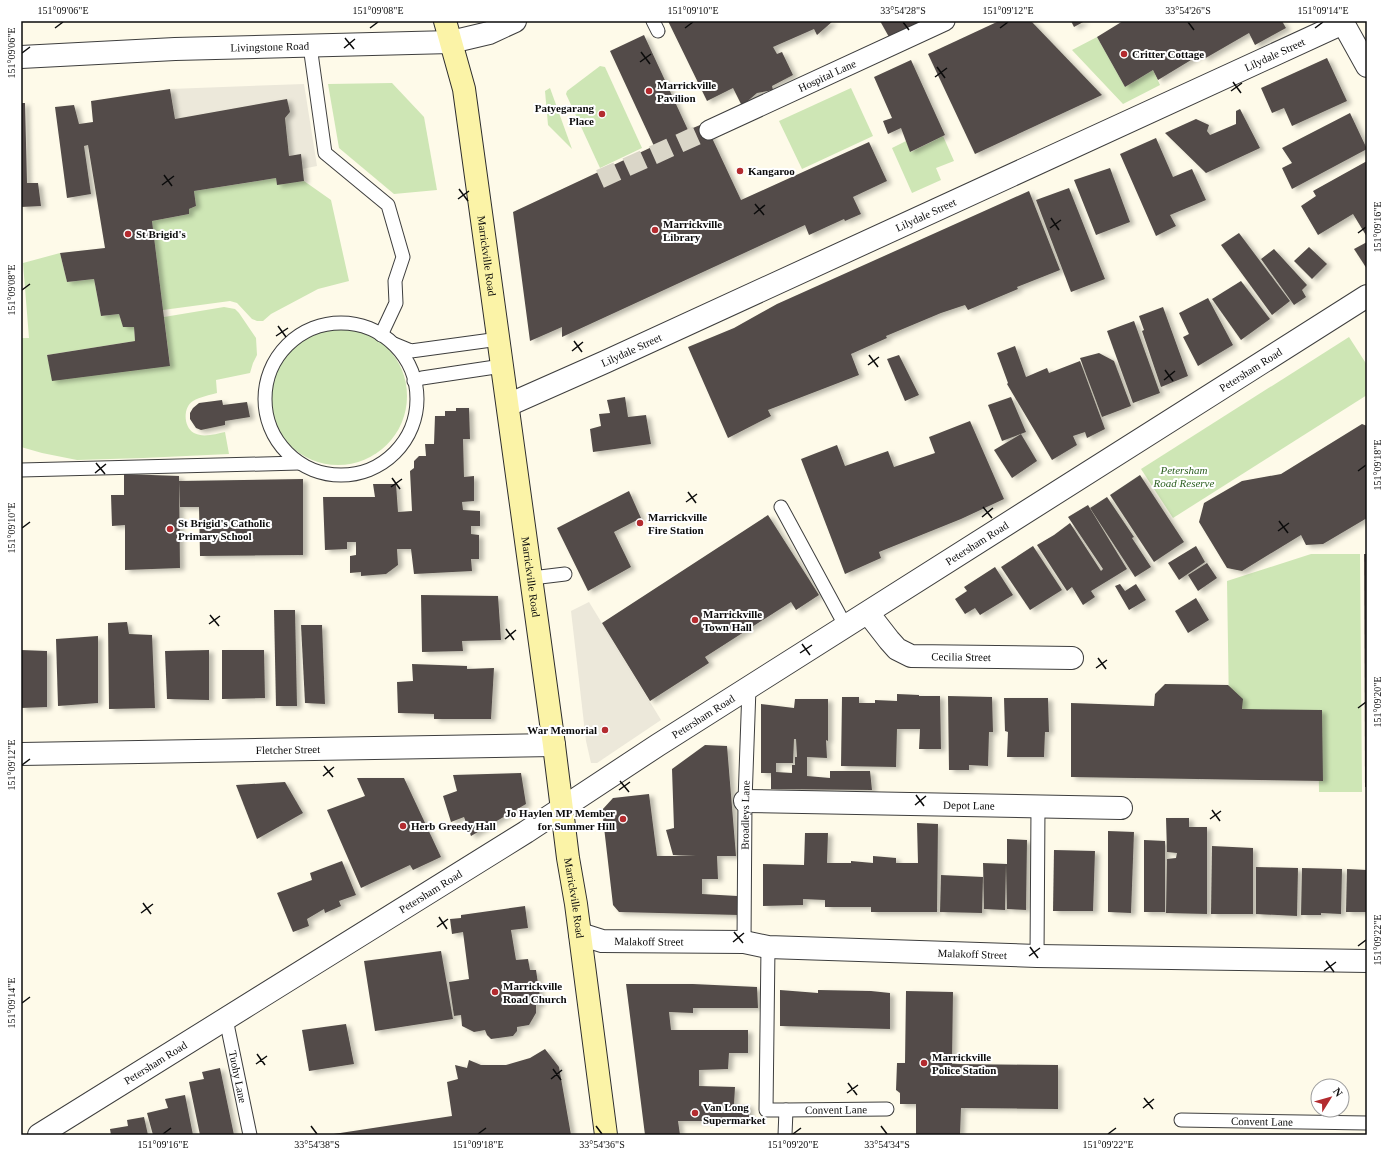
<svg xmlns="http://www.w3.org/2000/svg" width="1388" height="1156" font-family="'Times New Roman',serif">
<defs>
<filter id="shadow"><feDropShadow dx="4.5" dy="2.5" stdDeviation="2" flood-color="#0004"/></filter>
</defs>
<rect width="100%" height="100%" fill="#fefae9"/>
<!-- green -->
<g fill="#cee6b5">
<path d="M1097 37 1125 87 1153 70 1160 85 1123 104 1072 50Z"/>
<path d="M600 66 605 67 642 148 600 168 566 94 567 91Z"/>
<path d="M392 83 424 117 437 190 394 194 339 148 328 84Z"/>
<path d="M550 88 572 149 548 125 545 91Z"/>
<path d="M851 88 873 136 802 169 779 121Z"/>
<path d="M943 136 954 161 936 168 941 180 912 193 892 148 906 141 911 152Z"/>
<path d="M276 178 277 184 304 181 331 200 349 281 318 289 271 314 263 321H257L252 319 237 303 230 301 163 310 152 221 189 214V209L196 206 194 191Z"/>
<path d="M60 253 67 282 94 279 101 316 119 314 123 326 134 327 135 341 47 355 53 380 170 365 164 317 224 307 235 309 239 313 256 338 257 355 253 363 250 373 216 380 217 393C210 395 200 397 193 401 183 407 183 427 194 433 203 438 216 434 225 432L229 454 143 458 77 460 42 453 21 447V338H29L23 263Z"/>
<circle cx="338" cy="396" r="69"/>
<path d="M1349 337 1367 365V395L1173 518 1141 469Z"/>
<path d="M1311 554H1360L1362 792H1319L1318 710H1229L1227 581Z"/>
</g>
<!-- plaza -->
<g fill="#ece8da">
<path d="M304 84 317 166 302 169 301 155 289 156 285 118 290 112 175 119 170 89Z"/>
<path d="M589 602 661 720 597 763H591L586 741 571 611Z"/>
</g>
<!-- building -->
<g fill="#534c48" fill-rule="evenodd" filter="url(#shadow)">
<path d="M668 21H833L817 35 814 29 773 47 777 54 782 52 793 75 772 86 773 90 757 93 742 106 733 88 707 101Z"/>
<path d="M880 21H925L889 37Z"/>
<path d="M999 21H1031L1102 95 975 154 928 54Z"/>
<path d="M1071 21H1085L1074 27Z"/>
<path d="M1123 21H1282L1286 28 1255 45 1249 33 1204 59 1201 54 1158 80 1153 70 1125 87 1097 37Z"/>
<path d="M644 35 688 130 705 123 741 200 869 142 887 181 853 197 861 214 845 221 844 219 809 235 805 225 562 337V327L530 341 513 212 654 146 610 51Z"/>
<path d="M1327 58 1347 101 1292 126 1284 108 1272 113 1261 88Z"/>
<path d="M911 60 945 135 910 152 901 128 888 134 883 121 892 118 874 77Z"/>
<path d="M170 89 175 119 287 99 290 112 285 118 289 156 301 154 304 181 277 185 276 178 194 191 196 206 189 209V214L152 221 170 366 52 381 47 355 135 341 134 327H123L119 314 101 316 94 279 67 282 60 253 105 248 88 145 84 146 91 194 67 198 55 107 74 105 79 124 93 122 91 101Z"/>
<path d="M21 103H25L27 183H38L41 206 21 207Z"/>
<path d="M1240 109 1260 148 1206 173 1165 133 1196 119 1209 125 1207 131 1210 135 1236 124V111Z"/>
<path d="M1350 113 1367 149 1292 189 1282 168 1292 163 1282 148Z"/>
<path d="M1156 138 1173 177 1192 169 1206 200 1170 215 1176 226 1156 236 1120 154Z"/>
<path d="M1367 161V237L1353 214 1318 235 1301 206 1316 196 1313 191Z"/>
<path d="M1110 168 1130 222 1096 235 1074 180Z"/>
<path d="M1069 188 1105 279 1071 292 1036 200Z"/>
<path d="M1029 191 1060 270 1017 287 1018 289 968 310 965 305 941 313 886 336 887 338 851 354 859 375 768 410 771 416 728 438 688 347 734 328 777 304Z"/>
<path d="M1239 233 1290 301 1272 315 1221 245Z"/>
<path d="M1367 242V269L1354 249Z"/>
<path d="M1309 247 1327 264 1312 279 1294 261Z"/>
<path d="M1274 249 1307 285 1302 290 1306 297 1294 305 1261 259Z"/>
<path d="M1241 281 1270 319 1241 340 1212 299Z"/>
<path d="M1208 298 1233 345 1198 366 1183 337 1189 334 1179 313Z"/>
<path d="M1163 307 1188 376 1161 387 1142 331 1144 330 1139 316Z"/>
<path d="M1134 321 1160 393 1133 403 1107 331Z"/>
<path d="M1015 346 1026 377 1047 368 1049 373 1080 361 1105 429 1087 438 1085 432 1073 436 1077 445 1052 460 1007 384 1008 383 997 353Z"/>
<path d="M1099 353 1114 361 1131 406 1102 417 1080 358Z"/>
<path d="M899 355 919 395 905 401 887 359Z"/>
<path d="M625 397 628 417 646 415 651 444 593 452 590 429 601 426 599 414 610 413 607 400Z"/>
<path d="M1011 397 1026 432 1002 441 988 405Z"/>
<path d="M222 400 223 405 247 402 250 417 225 421V425L201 430 196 428 190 419V413L193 408 199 403Z"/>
<path d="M456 408H469L470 439H463L464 477 474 476V501L462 502 463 510 480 511V526H471V534L479 535V559H471L472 571 414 574 411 549H397L398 565 386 574 361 576V572L350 573V556L356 555V542H347V549L325 550 323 497H375L373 484H396L398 512 412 511 410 471 414 468V461L419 456H426L425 444H434L435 416H445V411H456Z"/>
<path d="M970 421 1004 499 961 519 879 552 881 558 845 574 801 459 837 445 845 466 888 451 894 467 935 453 929 437Z"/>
<path d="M1362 424 1367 426V518L1323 544 1306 545 1301 535 1242 571 1227 568 1199 522 1204 503 1242 481 1281 474Z"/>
<path d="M1021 434 1037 461 1012 478 994 450Z"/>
<path d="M124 474 179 476 180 568 125 570V525L112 526 111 495H124Z"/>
<path d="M1140 475 1184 542 1154 562 1110 495Z"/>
<path d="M303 479V555L200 556 199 507H180L179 481Z"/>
<path d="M629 491 641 518 614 532 631 567 588 591 557 528Z"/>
<path d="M1107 497 1134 537 1132 538 1151 567 1135 577 1090 508Z"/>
<path d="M1088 505 1127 569 1091 591 1095 597 1083 605 1072 587 1067 591 1037 545 1054 535 1070 523 1101 571 1103 569 1068 517Z"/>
<path d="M768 515 819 595 796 610 791 602 705 657 709 663 650 701 602 623Z"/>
<path d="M1033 546 1062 590 1030 610 1001 567Z"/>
<path d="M1196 546 1205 562 1179 580 1168 563Z"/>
<path d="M1364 554H1367V787H1365Z"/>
<path d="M1207 563 1217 578 1198 591 1188 575Z"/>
<path d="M995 567 1013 595 980 615 975 608 965 614 955 599 967 591 964 587Z"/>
<path d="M1120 584 1125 591 1136 584 1146 600 1129 610 1115 586Z"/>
<path d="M421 595 498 596 501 640 462 641 463 651 422 652Z"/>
<path d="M1196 598 1209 620 1188 633 1175 611Z"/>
<path d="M274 610H295L297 706H276Z"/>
<path d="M127 622 129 634 152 635 155 708 109 709 108 623Z"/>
<path d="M301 625H322L325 704 305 703Z"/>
<path d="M98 636V703L58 706 56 639Z"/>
<path d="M21 650 47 651V707L21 708Z"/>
<path d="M209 650V700L167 699 165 651Z"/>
<path d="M222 650H264L265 698 222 699Z"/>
<path d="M412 664 467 666V669L494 668 491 719H434V714L398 713 397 682 413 681Z"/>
<path d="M1165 684 1228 685 1243 699 1242 709 1322 710 1323 781 1071 777V703L1154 706 1155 694Z"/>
<path d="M897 694 919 695V696H940L941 749H919L920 729H897L896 767 841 766 842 697H859V703H875V700L897 701Z"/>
<path d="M948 696 992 697 993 732H989L988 766 969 765V770H949Z"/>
<path d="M1004 698H1048L1049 732H1045L1044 757H1007L1008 732 1005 731Z"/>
<path d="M795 699H828V741L826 740 827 758 807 757V776L830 778V771H870L872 790 771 789V773H761V704L794 708ZM794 739H796L797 757H795V765H792V773L776 772V763H793Z"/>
<path d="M705 745 727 746 736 856H717L718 879H702V894L737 896 739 915 619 912 613 905 602 810 613 798 649 794 657 856H696L673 855 666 830 674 828 672 769Z"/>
<path d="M521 773 526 804 471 836 464 817 451 822 443 796 457 791 453 775Z"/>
<path d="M357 778H404L441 857 413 870 410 865 361 888 327 810 365 796Z"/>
<path d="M285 782 303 813 257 839 236 785Z"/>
<path d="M1166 818H1189V827H1207V914L1166 913 1167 859 1176 858 1177 853 1167 852Z"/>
<path d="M917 823 938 824 937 912H871V907H825V900L803 899V905L763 906V864L804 865 805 833H828L827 863H851V861L873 863V856L896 858V863H918Z"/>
<path d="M1108 831 1134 832 1131 913 1108 912Z"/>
<path d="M1007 839 1027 840 1026 910 1007 909 1006 865 1005 910 984 909 983 863 1007 864Z"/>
<path d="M1144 840 1165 841V912H1144Z"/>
<path d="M1212 846 1253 848V914H1211Z"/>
<path d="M1054 850 1095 851 1093 911H1053Z"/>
<path d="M342 861 356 895 339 901 341 906 325 913 324 909 307 919 309 926 293 932 277 893 312 880 310 873Z"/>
<path d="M1256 867 1298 868 1297 916 1256 914Z"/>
<path d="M1302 868 1342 869 1341 914 1321 913V915H1301Z"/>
<path d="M1347 869 1367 870V912H1346Z"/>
<path d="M941 875 983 877 982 913 940 912Z"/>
<path d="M525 906 528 928 511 930 516 960 528 959 530 970H536L541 1004 536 1005V1013L529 1025 517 1027V1031L513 1036 491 1039 487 1035 485 1030 474 1032 462 1026 461 1015 454 1016 449 982 469 979 463 932 452 934 450 919 461 918V915Z"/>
<path d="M441 951 453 1019 375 1031 364 961Z"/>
<path d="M626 984H693L757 987 758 1008H693V1013L669 1012 671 1030H748V1053H729L728 1069 699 1070V1086L735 1087 734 1104 749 1105V1121H678L680 1135H645Z"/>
<path d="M780 990 818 993V990L871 991 890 993V1029L780 1026Z"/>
<path d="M906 991 953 992 952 1064 1058 1065V1109L961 1108 960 1135H916V1104H900V1093L896 1090 897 1063H905Z"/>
<path d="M346 1024 354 1064 309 1071 302 1030Z"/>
<path d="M545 1049 559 1067 571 1135H327L452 1116 447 1082 458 1079 455 1065 467 1068 469 1060 481 1065H506L530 1058Z"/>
<path d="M220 1068 234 1135H200L189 1082 204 1079 202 1072Z"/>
<path d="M185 1095 193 1135H153L147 1113 168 1108 165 1099Z"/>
<path d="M144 1117 148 1135H111L110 1129 128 1126 127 1120Z"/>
</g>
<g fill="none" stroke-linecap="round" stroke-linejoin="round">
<!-- pedestrian-tunnel -->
<path stroke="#dad6c8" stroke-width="19" stroke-dasharray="19 10" stroke-linecap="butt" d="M600 179 709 130"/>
<!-- service casing -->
<g stroke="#3e3e3e" stroke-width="15">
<g id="service">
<path d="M653 21 658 31"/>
<path d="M310 46 325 153 388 205 403 257 395 281 396 303 381 335"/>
<circle cx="341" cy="399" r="76"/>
<path d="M394 344 411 351 499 339"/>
<path d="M414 381 422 378 502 366"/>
<path d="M21 470 299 463"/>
<path d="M781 507 846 627"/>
<path d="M532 578 565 574"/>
<path id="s1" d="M744 942 745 801 749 688"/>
<path d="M768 947 766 1110H786L785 1135"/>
<path d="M1037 956 1038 807"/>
<path id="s2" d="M226 1019 250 1135"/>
<path id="s3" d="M786 1110 887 1109"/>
<path id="s4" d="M1181 1120 1367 1123"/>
</g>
</g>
<!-- pedestrian casing -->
<g stroke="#3e3e3e" stroke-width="21">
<g id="pedestrian">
<path id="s5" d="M709 130 945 21"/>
</g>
</g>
<!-- minor casing -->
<g stroke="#3e3e3e" stroke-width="24">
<g id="minor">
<path d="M1342 21 1367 66"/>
<path id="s6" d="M508 405 605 362 1343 23"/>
<path id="s7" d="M868 613 889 640 897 649 911 656 1072 658"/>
<path id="s8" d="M21 754 554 745"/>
<path id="s9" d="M745 801 1121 808"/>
<path id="s10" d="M580 934 602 941 744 942 768 947 1037 956 1367 961"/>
<path id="s11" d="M39 1135 526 832 658 745 1367 296"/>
</g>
</g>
<!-- tertiary casing -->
<g stroke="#3e3e3e" stroke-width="24">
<g id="tertiary">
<path id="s12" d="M21 57 175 49 451 42 489 33 515 21"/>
</g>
</g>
<!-- secondary casing -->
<g stroke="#2d2d2d" stroke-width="24">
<g id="secondary">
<path id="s13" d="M445 21 464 89 554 745 568 858 576 904 606 1135"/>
</g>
</g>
<!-- service -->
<use href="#service" stroke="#fff" stroke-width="13"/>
<!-- pedestrian -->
<use href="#pedestrian" stroke="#fff" stroke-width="19"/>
<!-- minor -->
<use href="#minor" stroke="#fff" stroke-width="22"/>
<!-- tertiary -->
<use href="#tertiary" stroke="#fff" stroke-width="22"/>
<!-- secondary -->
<use href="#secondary" stroke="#fbf3a7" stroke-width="22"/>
</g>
<!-- ticks -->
<path fill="none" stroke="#0b0b0b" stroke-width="1.5" d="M903 22 909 30M1188 22 1194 30M55 28 63 22M370 28 378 22M685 28 693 22M1000 28 1008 22M1315 28 1323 22M345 38 354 49M344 48 355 39M641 52 650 64M22 53 30 47M640 62 651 54M937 67 945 78M935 77 947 68M1233 82 1241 93M1231 91 1242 83M164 175 172 186M162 185 174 176M459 189 468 201M458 199 469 191M755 204 764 215M754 214 765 205M1051 218 1059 230M1050 228 1061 220M1358 233 1366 227M22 290 30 284M278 326 286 337M276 336 288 328M574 341 582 352M572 351 583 342M869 355 878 367M868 365 879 357M1165 370 1173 381M1164 380 1175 371M96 463 105 474M1358 471 1366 465M95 473 106 464M392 478 400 489M391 487 402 479M688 492 696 503M686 502 697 494M983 507 992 518M982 517 993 508M1279 521 1288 533M22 528 30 522M1278 531 1289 523M210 615 219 626M209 624 220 616M506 629 514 640M505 639 516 630M802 644 810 655M800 653 812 645M1098 658 1106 669M1096 668 1107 660M1358 708 1366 702M22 765 30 759M324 766 333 777M323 776 334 767M620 781 629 792M619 790 630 782M916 795 924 806M915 805 926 796M1212 810 1220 821M1210 819 1221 811M143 903 151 914M141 913 153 904M439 917 447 929M437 927 448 919M734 932 743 943M733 942 744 933M1358 946 1366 940M1030 947 1038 958M1029 956 1040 948M1326 961 1334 972M1324 971 1336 962M22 1003 30 997M257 1054 265 1065M256 1064 267 1056M553 1069 561 1080M551 1079 562 1070M848 1083 857 1095M847 1093 858 1085M1144 1098 1153 1109M1143 1108 1154 1099M311 1126 317 1134M596 1126 602 1134M881 1126 887 1134M163 1134 171 1128M478 1134 486 1128M793 1134 801 1128M1108 1134 1116 1128"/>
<!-- markers -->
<g fill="#b32b2f" stroke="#fff" stroke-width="1.5">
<circle cx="1124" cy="54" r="4"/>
<circle cx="649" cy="91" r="4"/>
<circle cx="602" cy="114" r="4"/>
<circle cx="740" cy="171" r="4"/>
<circle cx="655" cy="230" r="4"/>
<circle cx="128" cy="234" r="4"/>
<circle cx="640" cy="523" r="4"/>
<circle cx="170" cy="529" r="4"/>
<circle cx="695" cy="620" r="4"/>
<circle cx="605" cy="730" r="4"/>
<circle cx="623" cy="819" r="4"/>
<circle cx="403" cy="826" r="4"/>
<circle cx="495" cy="992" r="4"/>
<circle cx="924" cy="1063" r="4"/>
<circle cx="695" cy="1113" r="4"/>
</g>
<g text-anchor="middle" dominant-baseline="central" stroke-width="4" stroke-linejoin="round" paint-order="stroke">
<!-- street labels -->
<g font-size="11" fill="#0b0b0b" stroke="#fff">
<text stroke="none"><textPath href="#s12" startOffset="249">Livingstone Road</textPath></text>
<text stroke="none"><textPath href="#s6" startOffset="843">Lilydale Street</textPath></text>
<text stroke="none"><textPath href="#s5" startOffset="130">Hospital Lane</textPath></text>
<text stroke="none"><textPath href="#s6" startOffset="459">Lilydale Street</textPath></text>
<text stroke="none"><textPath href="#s13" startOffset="239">Marrickville Road</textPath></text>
<text stroke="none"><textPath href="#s6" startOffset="135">Lilydale Street</textPath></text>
<text stroke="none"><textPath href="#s11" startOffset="1433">Petersham Road</textPath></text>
<text stroke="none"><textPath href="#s11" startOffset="1109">Petersham Road</textPath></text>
<text stroke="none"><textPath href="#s13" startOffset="563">Marrickville Road</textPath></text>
<text stroke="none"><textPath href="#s7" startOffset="112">Cecilia Street</textPath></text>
<text stroke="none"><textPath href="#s11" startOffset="785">Petersham Road</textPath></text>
<text stroke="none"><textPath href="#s8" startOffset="267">Fletcher Street</textPath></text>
<text stroke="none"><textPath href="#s9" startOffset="224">Depot Lane</textPath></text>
<text stroke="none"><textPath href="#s1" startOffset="127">Broadleys Lane</textPath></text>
<text stroke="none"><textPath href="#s11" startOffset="461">Petersham Road</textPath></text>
<text stroke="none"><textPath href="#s13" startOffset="887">Marrickville Road</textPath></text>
<text stroke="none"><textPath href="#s10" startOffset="70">Malakoff Street</textPath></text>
<text stroke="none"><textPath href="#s10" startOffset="394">Malakoff Street</textPath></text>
<text stroke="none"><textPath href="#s11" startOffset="137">Petersham Road</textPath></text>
<text stroke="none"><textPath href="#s2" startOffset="59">Tuohy Lane</textPath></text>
<text stroke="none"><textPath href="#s3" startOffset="50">Convent Lane</textPath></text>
<text stroke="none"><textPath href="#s4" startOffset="81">Convent Lane</textPath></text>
</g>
<!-- poi labels -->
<g font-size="11" font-weight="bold" fill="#0b0b0b" stroke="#fff" text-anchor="start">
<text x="1132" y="54">Critter Cottage</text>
<text x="657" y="85">Marrickville<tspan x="657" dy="13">Pavilion</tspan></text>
<text x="594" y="108" text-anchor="end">Patyegarang<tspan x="594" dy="13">Place</tspan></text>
<text x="748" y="171">Kangaroo</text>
<text x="663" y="224">Marrickville<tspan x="663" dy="13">Library</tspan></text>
<text x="136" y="234">St Brigid's</text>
<text x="648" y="517">Marrickville<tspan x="648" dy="13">Fire Station</tspan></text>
<text x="178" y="523">St Brigid's Catholic<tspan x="178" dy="13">Primary School</tspan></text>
<text x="703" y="614">Marrickville<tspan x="703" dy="13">Town Hall</tspan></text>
<text x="597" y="730" text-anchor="end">War Memorial</text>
<text x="615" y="813" text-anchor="end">Jo Haylen MP Member<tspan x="615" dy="13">for Summer Hill</tspan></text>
<text x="411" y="826">Herb Greedy Hall</text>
<text x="503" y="986">Marrickville<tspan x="503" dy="13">Road Church</tspan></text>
<text x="932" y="1057">Marrickville<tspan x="932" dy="13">Police Station</tspan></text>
<text x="703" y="1107">Van Long<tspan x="703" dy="13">Supermarket</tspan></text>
</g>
<!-- park labels -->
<g font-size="11" font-style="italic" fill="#2b5e1f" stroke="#fff">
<text x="1184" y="470">Petersham<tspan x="1184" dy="13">Road Reserve</tspan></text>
</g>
</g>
<!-- border -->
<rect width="1388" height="1156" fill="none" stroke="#ffffff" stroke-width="44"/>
<!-- north arrow -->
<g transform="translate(1330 1098) rotate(53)"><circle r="19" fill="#ffffff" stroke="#9d9d9d"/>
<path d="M0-3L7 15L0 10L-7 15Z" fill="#b32b2f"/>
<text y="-6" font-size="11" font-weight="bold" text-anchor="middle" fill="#0b0b0b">N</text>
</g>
<rect x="22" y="22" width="1344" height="1112" fill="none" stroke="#0b0b0b" stroke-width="1.5"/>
<g font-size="10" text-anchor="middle" fill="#0b0b0b">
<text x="63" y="14">151°09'06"E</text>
<text x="378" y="14">151°09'08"E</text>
<text x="693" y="14">151°09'10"E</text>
<text x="903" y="14">33°54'28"S</text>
<text x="1008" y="14">151°09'12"E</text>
<text x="1188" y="14">33°54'26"S</text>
<text x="1323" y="14">151°09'14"E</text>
<text transform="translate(11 53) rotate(-90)" y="4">151°09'06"E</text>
<text transform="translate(1377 227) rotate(-90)" y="4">151°09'16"E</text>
<text transform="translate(11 290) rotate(-90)" y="4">151°09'08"E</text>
<text transform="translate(1377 465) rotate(-90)" y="4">151°09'18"E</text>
<text transform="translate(11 528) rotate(-90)" y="4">151°09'10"E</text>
<text transform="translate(1377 702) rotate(-90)" y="4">151°09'20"E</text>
<text transform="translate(11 765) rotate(-90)" y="4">151°09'12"E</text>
<text transform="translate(1377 940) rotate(-90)" y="4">151°09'22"E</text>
<text transform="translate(11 1003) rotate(-90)" y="4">151°09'14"E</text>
<text x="163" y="1148">151°09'16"E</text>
<text x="317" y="1148">33°54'38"S</text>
<text x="478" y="1148">151°09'18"E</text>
<text x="602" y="1148">33°54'36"S</text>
<text x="793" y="1148">151°09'20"E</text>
<text x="887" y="1148">33°54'34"S</text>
<text x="1108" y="1148">151°09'22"E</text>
</g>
</svg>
